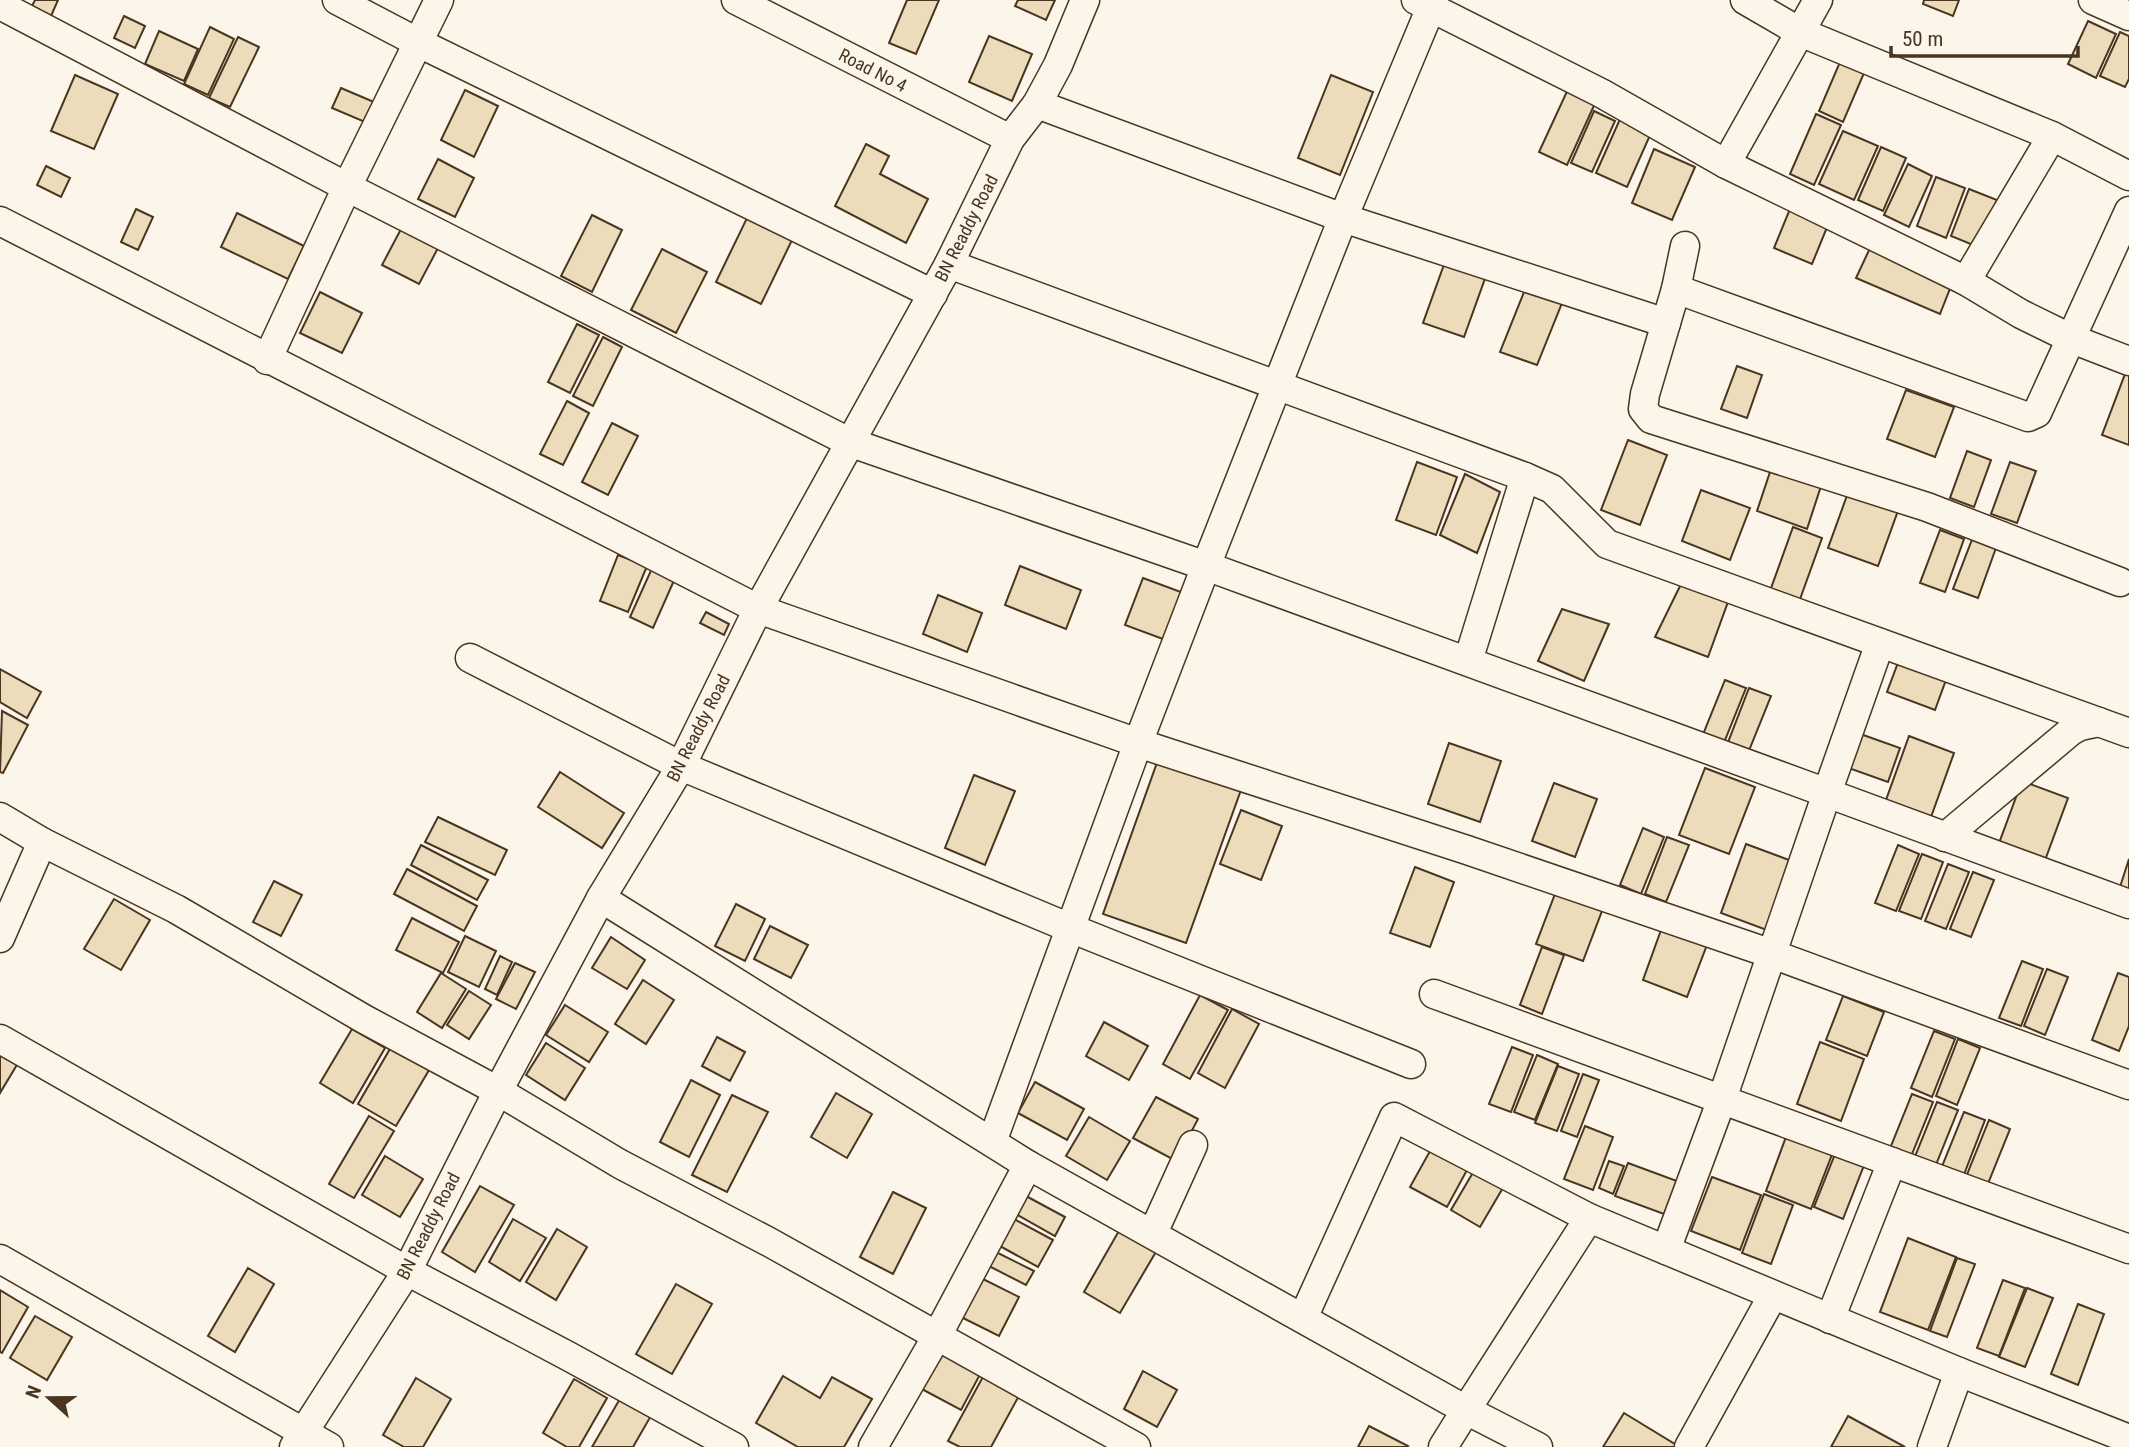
<svg xmlns="http://www.w3.org/2000/svg" width="2129" height="1447" font-family="'Roboto Condensed',sans-serif">
<rect width="100%" height="100%" fill="#fbf6e9"/>
<!-- building -->
<g fill="#ecdcbc" stroke="#4a3520" stroke-width="2">
<path d="M35 0H58L51 16 32 6Z"/>
<path d="M907 0H939L916 54 889 43Z"/>
<path d="M1018 0H1055L1046 20 1015 6Z"/>
<path d="M1924 0H1959L1953 16 1923 4Z"/>
<path d="M124 16 145 26 135 48 114 38Z"/>
<path d="M2088 21 2116 34 2096 78 2068 64Z"/>
<path d="M210 27 234 39 208 95 184 84Z"/>
<path d="M159 31 198 49 184 81 145 64Z"/>
<path d="M2120 32 2129 36V79L2125 87 2100 76Z"/>
<path d="M989 36 1032 54 1012 101 969 82Z"/>
<path d="M238 37 259 47 230 107 209 98Z"/>
<path d="M1843 55 1867 66 1843 122 1819 111Z"/>
<path d="M75 75 118 94 94 149 51 131Z"/>
<path d="M1331 75 1373 92 1340 175 1298 158Z"/>
<path d="M1569 87 1597 99 1567 165 1539 152Z"/>
<path d="M341 88 381 105 372 125 332 108Z"/>
<path d="M465 90 498 106 474 157 441 140Z"/>
<path d="M1594 111 1615 121 1592 172 1571 163Z"/>
<path d="M1816 114 1841 125 1814 185 1790 174Z"/>
<path d="M1620 119 1651 133 1627 187 1596 173Z"/>
<path d="M1843 131 1878 146 1854 200 1819 184Z"/>
<path d="M866 144 889 156 880 174 928 199 906 243 835 206Z"/>
<path d="M1881 147 1906 158 1883 211 1858 200Z"/>
<path d="M1654 149 1695 167 1672 220 1632 203Z"/>
<path d="M438 159 474 178 455 217 418 199Z"/>
<path d="M1908 164 1932 176 1909 227 1884 215Z"/>
<path d="M46 166 70 178 61 197 37 185Z"/>
<path d="M1936 177 1965 188 1946 238 1917 226Z"/>
<path d="M1969 189 1997 200 1978 247 1951 236Z"/>
<path d="M1792 204 1830 220 1812 264 1774 248Z"/>
<path d="M136 209 153 217 138 250 121 242Z"/>
<path d="M237 213 304 246 288 279 221 247Z"/>
<path d="M592 215 622 230 592 292 561 276Z"/>
<path d="M747 218 792 240 761 304 716 282Z"/>
<path d="M401 229 438 248 419 284 382 265Z"/>
<path d="M1871 246 1953 281 1940 314 1856 278Z"/>
<path d="M662 249 707 272 676 333 631 310Z"/>
<path d="M1446 259 1487 273 1464 337 1423 323Z"/>
<path d="M1526 287 1562 303 1537 365 1500 352Z"/>
<path d="M320 292 362 313 342 353 300 333Z"/>
<path d="M577 324 599 335 570 393 548 382Z"/>
<path d="M603 337 622 347 593 406 573 396Z"/>
<path d="M1737 366 1762 375 1747 418 1721 409Z"/>
<path d="M2125 374 2129 375V445L2102 435Z"/>
<path d="M1906 390 1954 407 1935 457 1887 439Z"/>
<path d="M567 401 589 413 563 465 540 454Z"/>
<path d="M612 423 638 436 608 495 582 482Z"/>
<path d="M1628 440 1667 455 1640 525 1601 510Z"/>
<path d="M1967 451 1991 460 1974 507 1950 498Z"/>
<path d="M1417 462 1457 477 1436 535 1396 520Z"/>
<path d="M2010 462 2036 471 2017 523 1991 514Z"/>
<path d="M1773 463 1823 480 1807 529 1757 511Z"/>
<path d="M1465 474 1500 492 1477 553 1440 535Z"/>
<path d="M1701 490 1750 508 1730 560 1682 541Z"/>
<path d="M1849 490 1899 508 1878 566 1828 548Z"/>
<path d="M1793 527 1822 538 1799 602 1770 591Z"/>
<path d="M1940 530 1964 539 1945 592 1920 583Z"/>
<path d="M1973 537 1997 545 1978 598 1953 589Z"/>
<path d="M618 555 647 566 628 612 600 601Z"/>
<path d="M653 566 676 576 653 628 630 617Z"/>
<path d="M1020 566 1081 590 1066 629 1005 605Z"/>
<path d="M1143 578 1189 595 1171 642 1125 625Z"/>
<path d="M1682 582 1729 599 1708 657 1655 637Z"/>
<path d="M938 595 982 613 967 652 923 634Z"/>
<path d="M1562 609 1609 624 1584 681 1538 661Z"/>
<path d="M706 612 729 624 724 635 700 623Z"/>
<path d="M1899 660 1947 677 1935 710 1887 692Z"/>
<path d="M0 669 41 692 27 718 0 702Z"/>
<path d="M1725 680 1746 688 1723 745 1702 737Z"/>
<path d="M1749 688 1771 696 1748 753 1727 745Z"/>
<path d="M2 711 28 725 3 773 0 772Z"/>
<path d="M1852 731 1900 748 1888 782 1840 765Z"/>
<path d="M1909 736 1954 753 1931 817 1886 800Z"/>
<path d="M1449 743 1501 761 1480 822 1428 804Z"/>
<path d="M1159 757 1242 787 1186 943 1103 914Z"/>
<path d="M1705 768 1755 787 1729 854 1679 835Z"/>
<path d="M560 772 624 813 602 848 538 807Z"/>
<path d="M974 775 1015 791 985 865 945 848Z"/>
<path d="M2022 781 2068 798 2044 863 1998 846Z"/>
<path d="M1554 783 1597 799 1575 857 1532 841Z"/>
<path d="M1241 810 1282 826 1261 880 1220 864Z"/>
<path d="M438 817 507 850 495 875 425 842Z"/>
<path d="M1643 828 1664 837 1641 894 1620 885Z"/>
<path d="M1667 837 1689 845 1666 902 1645 894Z"/>
<path d="M1746 844 1797 863 1772 932 1721 913Z"/>
<path d="M421 845 488 880 477 900 411 865Z"/>
<path d="M1898 845 1919 854 1896 911 1875 903Z"/>
<path d="M1922 854 1943 862 1921 919 1899 911Z"/>
<path d="M2129 859V893L2119 890Z"/>
<path d="M1948 864 1969 872 1946 929 1925 921Z"/>
<path d="M1415 867 1454 882 1430 947 1390 933Z"/>
<path d="M407 869 477 906 464 931 394 894Z"/>
<path d="M1973 872 1994 880 1971 937 1950 929Z"/>
<path d="M274 881 302 895 281 936 253 922Z"/>
<path d="M1558 886 1605 903 1583 961 1536 944Z"/>
<path d="M114 899 150 920 121 970 84 949Z"/>
<path d="M736 904 765 919 745 961 715 946Z"/>
<path d="M412 918 459 942 443 973 396 950Z"/>
<path d="M1665 919 1710 937 1687 997 1643 980Z"/>
<path d="M770 926 808 945 791 978 754 959Z"/>
<path d="M465 936 496 951 479 987 448 972Z"/>
<path d="M611 937 645 960 627 989 592 968Z"/>
<path d="M1542 947 1564 955 1542 1014 1520 1005Z"/>
<path d="M500 956 512 962 497 995 485 989Z"/>
<path d="M2022 961 2043 969 2021 1026 1999 1018Z"/>
<path d="M515 963 535 972 516 1009 496 999Z"/>
<path d="M2047 969 2068 977 2045 1035 2024 1026Z"/>
<path d="M441 973 466 989 442 1028 417 1012Z"/>
<path d="M2118 973 2129 977V1026L2119 1051 2092 1040Z"/>
<path d="M643 980 674 1000 646 1044 615 1024Z"/>
<path d="M469 991 491 1005 469 1039 447 1025Z"/>
<path d="M1200 995 1228 1010 1190 1079 1163 1064Z"/>
<path d="M1843 996 1884 1012 1867 1056 1826 1040Z"/>
<path d="M565 1005 608 1032 589 1062 546 1035Z"/>
<path d="M1232 1009 1259 1024 1225 1088 1198 1073Z"/>
<path d="M1104 1022 1148 1046 1129 1080 1086 1056Z"/>
<path d="M352 1029 385 1048 353 1103 320 1083Z"/>
<path d="M1934 1031 1955 1039 1932 1097 1911 1088Z"/>
<path d="M717 1037 745 1052 730 1081 702 1066Z"/>
<path d="M1958 1039 1980 1048 1957 1105 1936 1096Z"/>
<path d="M394 1042 432 1065 396 1126 358 1104Z"/>
<path d="M1820 1042 1864 1059 1841 1121 1797 1104Z"/>
<path d="M546 1043 585 1068 565 1100 526 1075Z"/>
<path d="M1512 1047 1533 1055 1511 1112 1489 1104Z"/>
<path d="M0 1053 18 1063 0 1093Z"/>
<path d="M1537 1055 1558 1064 1535 1120 1514 1112Z"/>
<path d="M1558 1066 1579 1074 1557 1131 1535 1123Z"/>
<path d="M1583 1074 1599 1080 1577 1137 1561 1131Z"/>
<path d="M691 1080 720 1095 689 1157 660 1142Z"/>
<path d="M1035 1082 1084 1109 1067 1140 1018 1113Z"/>
<path d="M836 1093 872 1114 847 1158 811 1137Z"/>
<path d="M1912 1094 1933 1102 1910 1159 1889 1151Z"/>
<path d="M732 1095 768 1112 727 1192 692 1175Z"/>
<path d="M1156 1097 1198 1119 1176 1161 1133 1138Z"/>
<path d="M1937 1102 1958 1110 1935 1167 1914 1159Z"/>
<path d="M1964 1112 1985 1120 1963 1177 1941 1169Z"/>
<path d="M369 1116 394 1131 354 1198 329 1184Z"/>
<path d="M1089 1117 1130 1141 1107 1180 1066 1156Z"/>
<path d="M1989 1120 2010 1129 1987 1186 1966 1177Z"/>
<path d="M1585 1126 1613 1137 1593 1190 1564 1179Z"/>
<path d="M1790 1126 1836 1144 1811 1209 1766 1191Z"/>
<path d="M1839 1144 1868 1155 1843 1219 1814 1207Z"/>
<path d="M1430 1151 1467 1170 1447 1207 1410 1187Z"/>
<path d="M385 1156 423 1179 400 1217 362 1195Z"/>
<path d="M1609 1161 1624 1166 1613 1194 1599 1188Z"/>
<path d="M1628 1163 1677 1181 1664 1214 1615 1196Z"/>
<path d="M1475 1169 1504 1186 1480 1227 1451 1210Z"/>
<path d="M1712 1177 1761 1195 1740 1250 1691 1231Z"/>
<path d="M480 1186 514 1205 475 1272 442 1252Z"/>
<path d="M893 1192 926 1208 893 1274 860 1257Z"/>
<path d="M1764 1194 1793 1205 1771 1264 1742 1253Z"/>
<path d="M1026 1196 1065 1217 1055 1236 1016 1214Z"/>
<path d="M1012 1218 1053 1240 1038 1267 998 1245Z"/>
<path d="M513 1219 546 1238 520 1281 489 1262Z"/>
<path d="M557 1229 587 1247 556 1300 526 1282Z"/>
<path d="M1120 1229 1157 1250 1120 1313 1084 1292Z"/>
<path d="M1908 1238 1956 1257 1928 1330 1880 1312Z"/>
<path d="M992 1250 1034 1271 1026 1285 985 1264Z"/>
<path d="M1957 1258 1975 1264 1947 1337 1930 1331Z"/>
<path d="M248 1268 274 1284 235 1352 208 1336Z"/>
<path d="M979 1277 1019 1297 999 1336 959 1316Z"/>
<path d="M2003 1280 2025 1288 1999 1356 1977 1348Z"/>
<path d="M676 1284 712 1304 672 1374 636 1354Z"/>
<path d="M2027 1288 2053 1298 2025 1367 1999 1357Z"/>
<path d="M0 1290 28 1307 2 1353 0 1352Z"/>
<path d="M2078 1304 2104 1314 2078 1385 2051 1374Z"/>
<path d="M35 1316 72 1337 47 1380 10 1358Z"/>
<path d="M942 1344 984 1367 961 1410 918 1387Z"/>
<path d="M1143 1371 1177 1390 1157 1427 1124 1409Z"/>
<path d="M985 1373 1021 1392 991 1447H960L948 1441Z"/>
<path d="M783 1376 820 1398 832 1377 872 1399 844 1447H798L756 1423Z"/>
<path d="M416 1378 451 1399 423 1447H404L383 1435Z"/>
<path d="M574 1379 607 1398 579 1447H567L543 1433Z"/>
<path d="M621 1397 652 1414 633 1447H592Z"/>
<path d="M1624 1413 1678 1446 1677 1447H1603Z"/>
<path d="M1848 1416 1905 1447H1831Z"/>
<path d="M1369 1426 1408 1446 1407 1447H1358Z"/>
</g>
<g fill="none" stroke-linecap="round" stroke-linejoin="round">
<!-- minor casing -->
<g stroke="#4a3520" stroke-width="31">
<g id="minor">
<path d="M337 0 417 42 933 294"/>
<path d="M736 0 1010 139"/>
<path d="M1416 0 1601 93 1726 164 1966 281 2052 136"/>
<path d="M1434 0 1343 218 1206 566 1827 793 1880 643"/>
<path d="M1745 0 1800 32 2052 136 2129 176"/>
<path d="M2093 0 2129 16"/>
<path d="M0 5 347 187 849 442 1206 566 1138 743 992 1142"/>
<path d="M1037 104 1343 218 1666 323"/>
<path d="M1726 164 1818 0"/>
<path d="M0 221 758 609 1138 743 1467 850 1772 954 2129 1085"/>
<path d="M1685 246 1676 289 1645 394 1643 409 1651 419 1927 507 2120 582"/>
<path d="M949 264 1525 477 1552 489 1607 544 2129 733"/>
<path d="M1966 281 2021 314 2072 339 2129 361"/>
<path d="M1676 289 2028 417 2037 413 2129 211"/>
<path d="M267 360 347 187 439 0"/>
<path d="M470 658 681 766 1070 928 1411 1064"/>
<path d="M1468 661 1525 477"/>
<path d="M0 817 42 842 0 938"/>
<path d="M1945 837 2071 731 2080 726 2099 722"/>
<path d="M42 842 176 909 364 1019 498 1091 620 1164 769 1242 1136 1447"/>
<path d="M601 898 1028 1165 1466 1410 1443 1447"/>
<path d="M1434 994 2129 1249"/>
<path d="M0 1039 407 1271 568 1356 734 1447"/>
<path d="M1153 1233 1193 1145"/>
<path d="M1666 1250 1722 1099 1827 793 2129 904"/>
<path d="M0 1259 329 1447"/>
<path d="M1303 1318 1394 1117 1589 1218 1959 1372 2129 1439"/>
<path d="M1830 1319 1892 1162"/>
<path d="M294 1447 407 1271 498 1091 601 898 681 766 758 609 949 264 1010 139 1037 104 1058 65 1085 0"/>
<path d="M873 1447 937 1336 1028 1165"/>
<path d="M1538 1447 1466 1410 1589 1218"/>
<path d="M1689 1447 1773 1295"/>
<path d="M1932 1447 1959 1372"/>
</g>
</g>
<!-- minor -->
<use href="#minor" stroke="#fbf6e9" stroke-width="28"/>
</g>
<g text-anchor="middle" dominant-baseline="central" stroke-width="5" stroke-linejoin="round" paint-order="stroke">
<!-- street labels -->
<g font-size="18" fill="#4a3520" stroke="#fbf6e9">
<text transform="translate(873 70) rotate(27)">Road No 4</text>
<text transform="translate(966 228) rotate(-63)">BN Readdy Road</text>
<text transform="translate(698 728) rotate(-63)">BN Readdy Road</text>
<text transform="translate(428 1226) rotate(-63)">BN Readdy Road</text>
</g>
</g>
<!-- north arrow -->
<g transform="translate(49 1398) rotate(291)" stroke="#fbf6e9" stroke-width="5" paint-order="stroke">
<path d="M0-5L12 26L0 18L-12 26Z" fill="#4a3520"/>
<text y="-10" font-size="19" font-weight="bold" text-anchor="middle" fill="#4a3520">N</text>
</g>
<!-- scale -->
<path d="M1891 46v10h187v-10" fill="none" stroke="#4a3520" stroke-width="3.5"/>
<text x="1902" y="46" font-size="21" fill="#4a3520" stroke="#fbf6e9" stroke-width="5" paint-order="stroke">50 m</text>
</svg>
